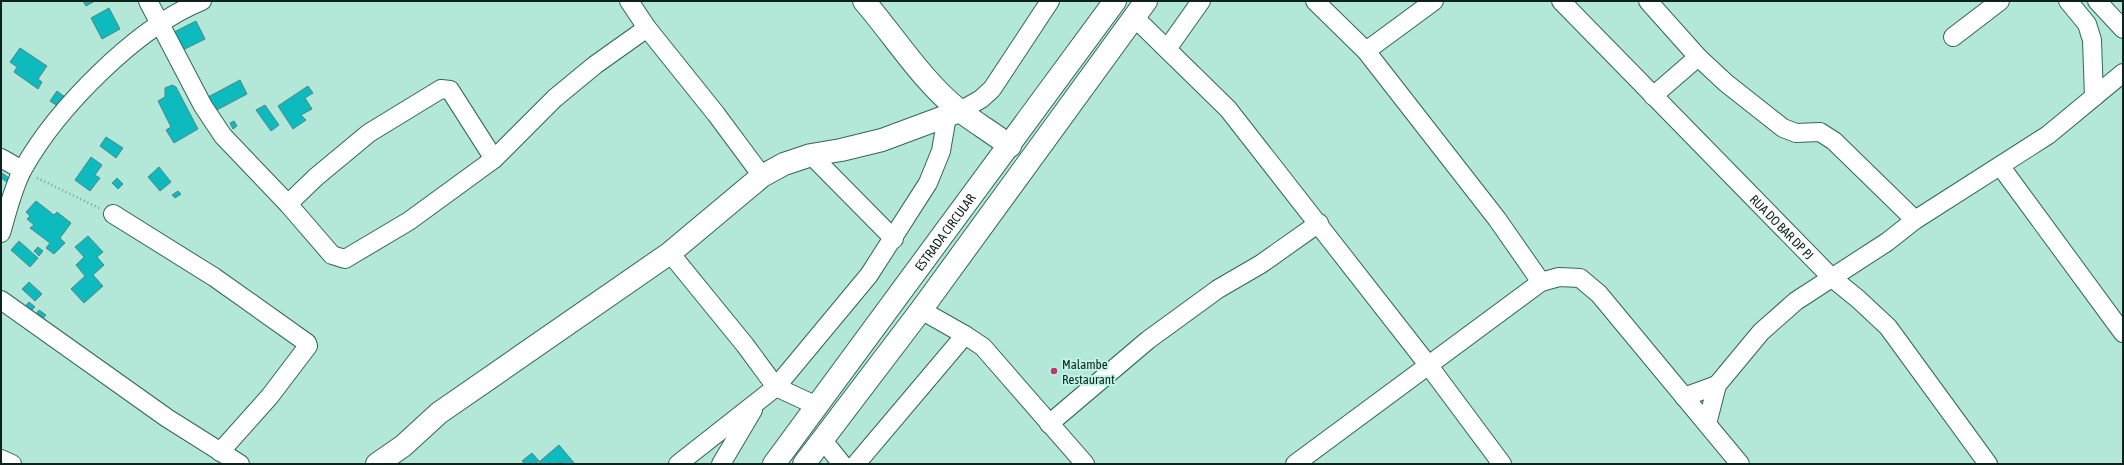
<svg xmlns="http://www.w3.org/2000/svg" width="2124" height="465" font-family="'Asap Condensed',sans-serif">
<rect width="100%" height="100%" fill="#b3e8d9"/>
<!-- building -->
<g fill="#0dbabd" stroke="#508788">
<path d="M83 1H95L86 6Z"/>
<path d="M109 8 120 29 102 39 91 18Z"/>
<path d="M196 21 205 39 183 50 174 32Z"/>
<path d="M20 48 47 66 38 79 42 82 38 89 14 72 17 67 10 62Z"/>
<path d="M240 80 247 94 215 111 208 97Z"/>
<path d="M172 85 176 87 198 129 174 143 166 130 171 127 158 101 165 97V88Z"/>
<path d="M308 86 313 93 305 98 312 109 301 115 306 120 293 129 278 106Z"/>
<path d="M57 91 65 97 59 107 50 101Z"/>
<path d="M265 105 279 125 271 131 256 110Z"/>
<path d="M234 121 237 126 233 129 230 123Z"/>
<path d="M106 137 123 148 116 158 100 146Z"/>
<path d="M91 157 102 165 95 175 100 178 90 191 75 180Z"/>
<path d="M159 167 171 182 160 191 148 177Z"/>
<path d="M2 173 9 178 7 182 1 178Z"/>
<path d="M117 178 123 184 118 189 112 183Z"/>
<path d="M178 191 181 194 175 198 172 195Z"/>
<path d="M36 201 54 215 57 212 71 223 60 238 65 243 54 254 46 248 50 243 30 228 34 225 27 219 30 216 26 212Z"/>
<path d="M88 236 103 252 97 257 104 265 93 275 103 286 84 303 71 289 85 276 76 265 84 257 75 247Z"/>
<path d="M19 241 38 258 30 267 11 250Z"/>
<path d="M38 247 43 251 39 256 34 251Z"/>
<path d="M29 282 42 294 35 301 22 289Z"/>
<path d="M29 302 35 307 27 315 22 310Z"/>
<path d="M39 310 46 315 39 323 33 318Z"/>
<path d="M559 445 575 464H562L560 462 557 464H541L539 462Z"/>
<path d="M532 453 539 461 535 464H525L522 461Z"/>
</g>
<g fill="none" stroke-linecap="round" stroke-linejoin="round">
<!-- street casing -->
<g stroke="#326559" stroke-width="20">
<g id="street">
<path d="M148 1 203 106 223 136 288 204 332 255 345 259 409 221 494 159 555 98 595 65 647 28"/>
<path d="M629 1 647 28 716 114 762 176"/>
<path d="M1315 1 1366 51 1497 219 1541 282"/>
<path id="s1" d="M1561 1 1831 277 1858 299 1888 327 1988 464"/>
<path d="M1648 1 1698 57 1726 83 1783 128 1796 133 1820 132 1834 141 1915 220"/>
<path d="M2068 1 2087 24 2092 40 2094 97"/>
<path d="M2097 1 2123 29"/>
<path d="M1134 17 1228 109 1429 366 1502 464"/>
<path d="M1953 37 2000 1"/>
<path d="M1167 49 1201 1"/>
<path d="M1366 51 1434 1"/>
<path d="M1653 96 1698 57"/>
<path d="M960 111 981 99 992 89 1050 1"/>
<path d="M811 155 894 239"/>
<path d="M1 158 22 170"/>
<path d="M2001 167 2123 333"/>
<path d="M288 204 316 177 369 133 441 89 450 90 494 159"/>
<path d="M113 214 214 277 307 343 308 346 270 396 220 452"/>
<path d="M1 233C7 213 13 187 23 169 57 108 137 27 202 1"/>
<path d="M670 253 745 345 776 387 817 406"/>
<path d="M1 300 167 418 240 464"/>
<path d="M921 310 965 335 983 347 1085 464"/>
<path d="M1684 397 1717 385"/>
<path d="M1049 424 1148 340 1218 289 1261 264 1319 223"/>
<path d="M1707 424 1717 385 1761 332 1796 301 1887 242 1915 220 2048 135 2123 73"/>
<path d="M822 439 842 464"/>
<path d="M1 459 12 464"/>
<path d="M678 464 776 387 869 275 928 183 941 151 947 116"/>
<path d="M721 464 753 410"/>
<path d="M856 464 965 335"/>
<path d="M1295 464 1541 282 1559 277 1580 278 1599 294 1740 464"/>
</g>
</g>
<!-- secondary casing -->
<g stroke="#326559" stroke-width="24">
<g id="secondary">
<path d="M864 1C895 37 922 81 960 111 976 123 994 134 1010 146"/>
<path d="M377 464 403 446 439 413 670 253 762 176 784 164 811 155 841 150 882 140 960 111"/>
</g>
</g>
<!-- primary casing -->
<g stroke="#326559" stroke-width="24">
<g id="primary">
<path id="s2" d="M774 464 1115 1"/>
<path d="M804 464 921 310 1146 1"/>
</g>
</g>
<!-- path -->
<path stroke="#79a398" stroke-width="2.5" stroke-dasharray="1 3" stroke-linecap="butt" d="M37 178 99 208"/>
<!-- street -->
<use href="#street" stroke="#fff" stroke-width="18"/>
<!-- secondary -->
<use href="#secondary" stroke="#fff" stroke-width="22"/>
<!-- primary -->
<use href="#primary" stroke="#fff" stroke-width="22"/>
</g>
<!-- markers -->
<circle fill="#be3675" stroke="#bff5e7" stroke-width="1.5" cx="1054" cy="371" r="4"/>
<g text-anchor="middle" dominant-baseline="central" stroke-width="4" stroke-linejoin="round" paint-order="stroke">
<!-- street labels -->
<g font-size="13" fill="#0d221d" stroke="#bff5e7">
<text stroke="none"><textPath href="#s1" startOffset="316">RUA DO BAR DP PJ</textPath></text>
<text stroke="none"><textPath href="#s2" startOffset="288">ESTRADA CIRCULAR</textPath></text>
</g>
<!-- poi labels -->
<g font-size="13" fill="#0d221d" stroke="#bff5e7" text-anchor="start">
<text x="1062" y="364">Malambe<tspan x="1062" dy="15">Restaurant</tspan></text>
</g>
</g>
<!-- border -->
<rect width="2124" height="465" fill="none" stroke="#0d221d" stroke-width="4"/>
</svg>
